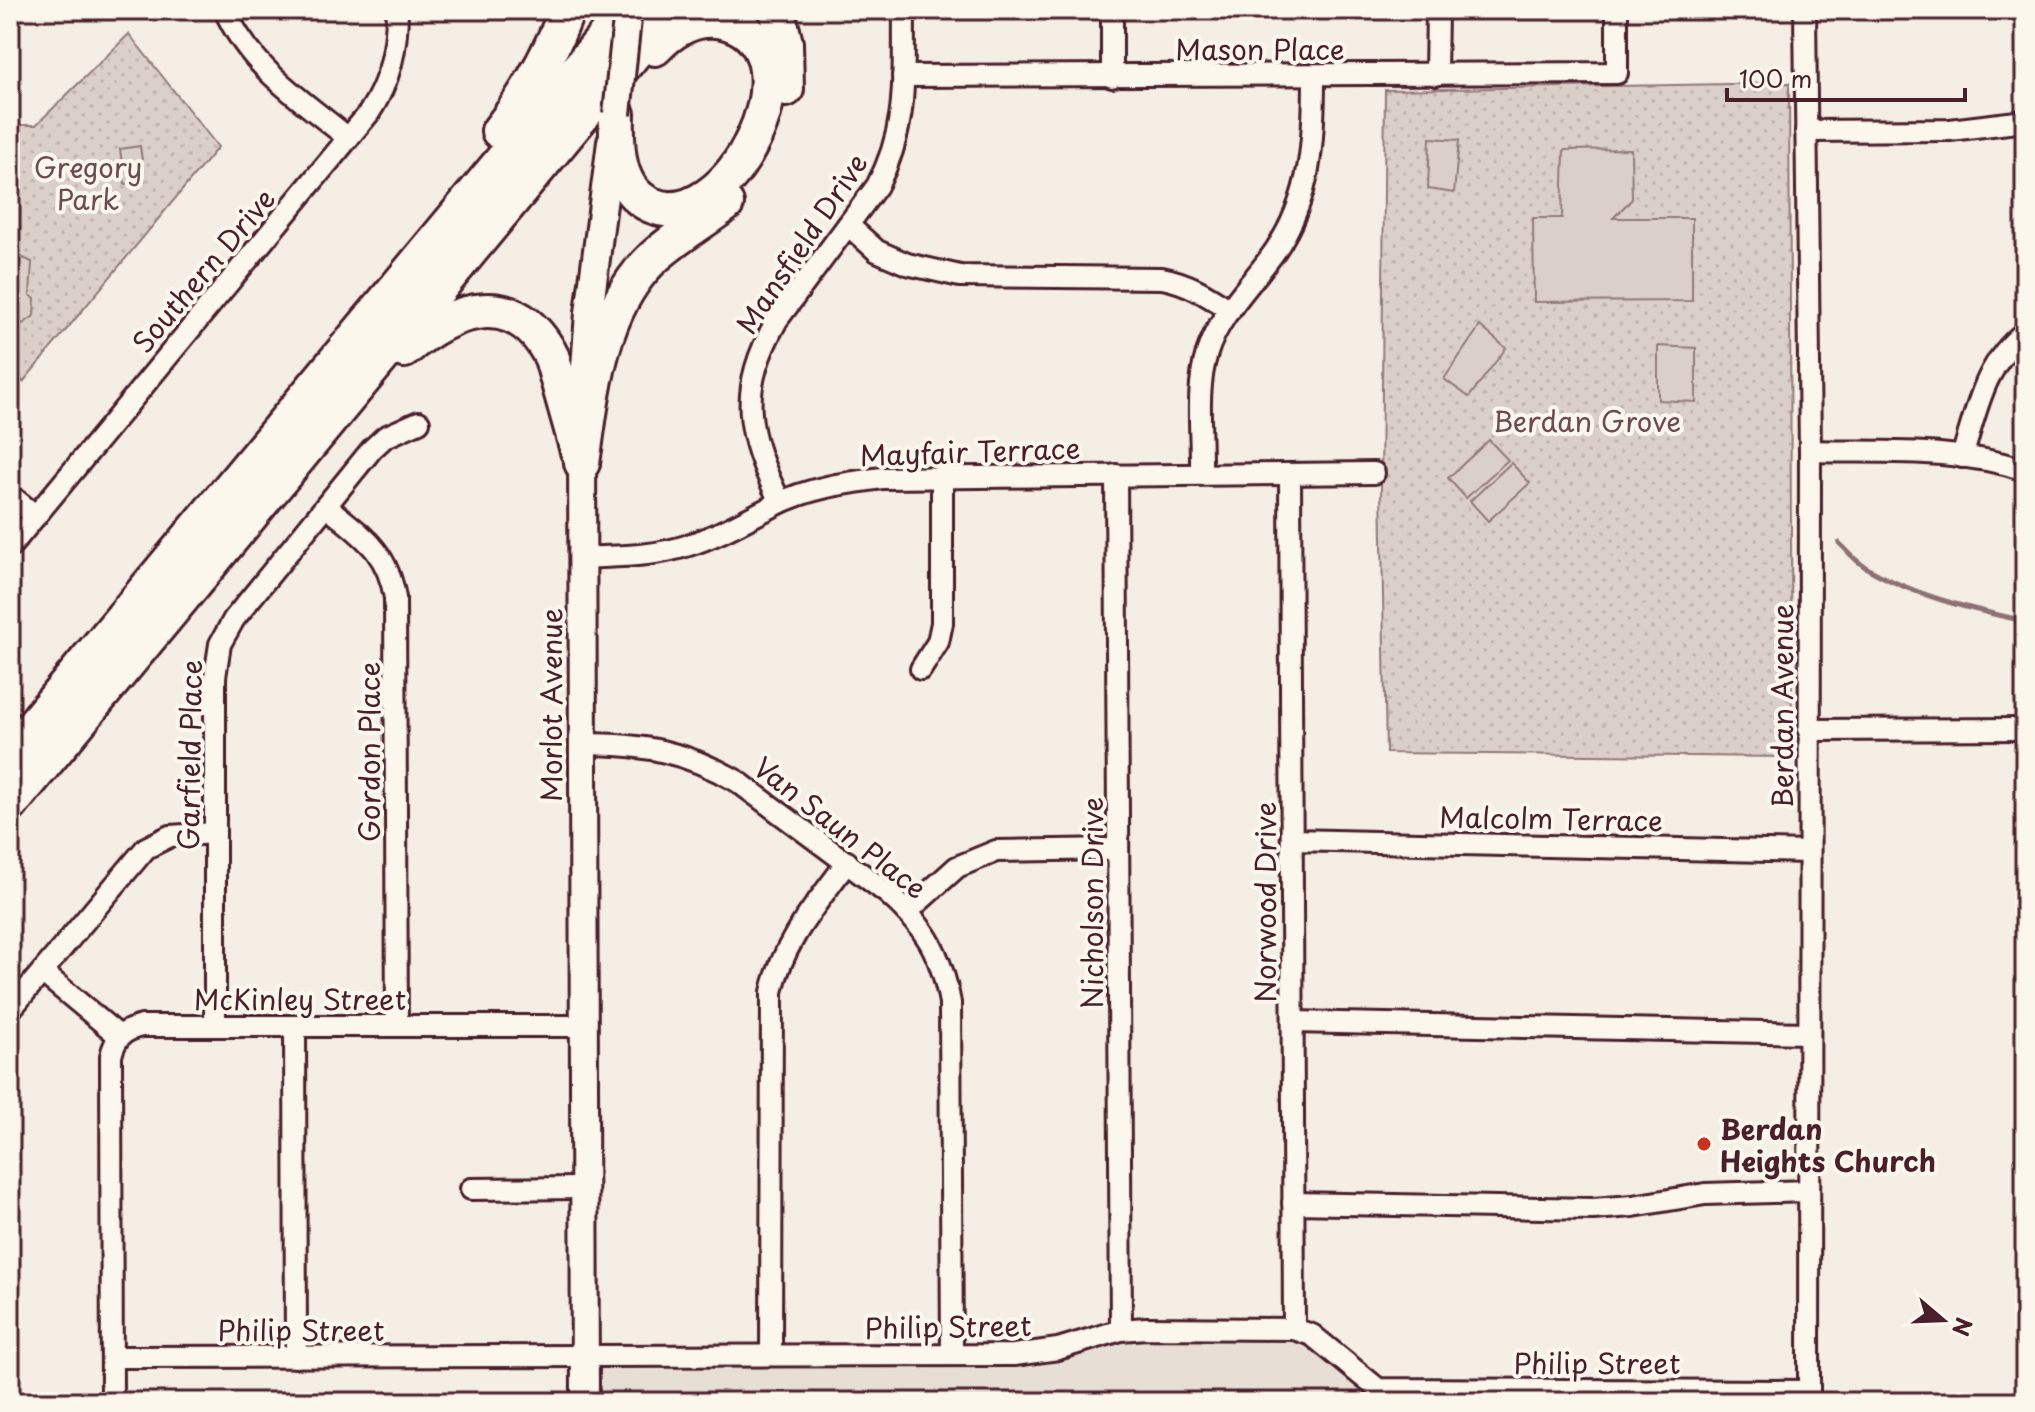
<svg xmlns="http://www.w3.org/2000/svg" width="2035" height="1412" font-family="'Playpen Sans',sans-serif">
<defs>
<pattern id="park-dots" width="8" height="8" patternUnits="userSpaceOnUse" patternTransform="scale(2)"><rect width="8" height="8" fill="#dbd0c9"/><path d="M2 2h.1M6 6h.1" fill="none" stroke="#bdb2ad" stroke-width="1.8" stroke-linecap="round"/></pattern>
</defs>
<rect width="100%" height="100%" fill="#f4eee4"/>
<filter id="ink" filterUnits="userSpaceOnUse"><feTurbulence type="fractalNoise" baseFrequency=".0125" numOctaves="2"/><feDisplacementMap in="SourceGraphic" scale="16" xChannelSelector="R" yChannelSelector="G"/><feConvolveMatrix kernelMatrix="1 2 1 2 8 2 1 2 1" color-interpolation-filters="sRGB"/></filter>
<g filter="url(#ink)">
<!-- built -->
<path fill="#e7dfd6" d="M1294 1329 1378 1389 1379 1402H585L584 1356 1036 1354 1100 1335Z"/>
<!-- park -->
<g fill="url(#park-dots)" stroke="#92787a" stroke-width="2">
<path d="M129 34 218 147 23 382 10 376V125H36Z"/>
<path d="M1789 83 1792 757 1386 753 1381 487 1385 90Z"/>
</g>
<!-- garden -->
<g fill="#dbd0c9" stroke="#92787a" stroke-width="2">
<path d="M1430 138 1459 140 1454 193 1428 189Z"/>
<path d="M140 146 145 181 125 184 120 149Z"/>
<path d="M1631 149 1632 199 1613 218H1692V301L1534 302 1533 218H1562L1564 150Z"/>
<path d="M10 252 32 262 30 295 35 299 34 316 23 324 16 322 10 316Z"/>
<path d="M1480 326 1506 348 1469 397 1444 379Z"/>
<path d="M1658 346 1696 348V402L1658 400Z"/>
<path d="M1489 440 1508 460 1466 498 1448 478Z"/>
<path d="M1511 463 1530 483 1488 521 1470 501Z"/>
</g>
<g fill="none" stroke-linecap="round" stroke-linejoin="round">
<!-- stream -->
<path stroke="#8d7174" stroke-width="5" d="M1839 543C1848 551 1856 562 1867 568 1912 595 1973 610 2025 621"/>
<!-- street casing -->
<g stroke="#4a1f2b" stroke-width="26">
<g id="street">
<path d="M225 10C250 68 301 99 348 138"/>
<path d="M1805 10 1810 451 1809 1402"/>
<path d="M1436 75 1437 10"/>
<path d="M903 76 1617 73V10"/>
<path d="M1112 77V10"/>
<path d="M1806 131 1950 130 2025 121"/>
<path d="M848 225 877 251 907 264 960 276 1162 278C1189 283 1207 295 1230 310"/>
<path d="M1810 451C1881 453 1956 447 2025 470"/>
<path d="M1962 457C1977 409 1984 364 2025 332"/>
<path d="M1201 474C1202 435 1195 391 1207 353 1219 314 1252 284 1275 251 1312 197 1314 139 1314 76"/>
<path d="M1290 474 1294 1329"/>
<path d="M1116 475 1121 1330"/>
<path d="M10 495 36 516"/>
<path d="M780 502C746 432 737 391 777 320L877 186C909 126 903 76 904 10"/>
<path d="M326 506C362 536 387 549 395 598L397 1026"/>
<path d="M10 547 369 113C390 81 397 49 397 10"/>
<path d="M582 558C617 556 652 557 686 546 718 536 745 520 775 505 808 488 845 483 882 478L1374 473"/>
<path d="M921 669 938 642 942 623V476"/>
<path d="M1809 730 2025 729"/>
<path d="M582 744C643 744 684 751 737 781L887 893C925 926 941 953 950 1003L952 1355"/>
<path d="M1292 840 1808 852"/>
<path d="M908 911 957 867 996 851 1118 849"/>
<path d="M42 972 119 1036"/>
<path d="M10 1010 146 848 170 836 215 833"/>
<path d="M1293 1022 1809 1033"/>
<path d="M215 1026V677L220 644 234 619 372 449 385 437 419 422"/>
<path d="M295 1026 296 1357"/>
<path d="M471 1189 584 1188"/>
<path d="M1293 1203 1593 1209 1633 1206 1705 1194 1809 1191"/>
<path d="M771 1355 772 992C783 941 817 904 847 862"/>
<path d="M113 1357 1014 1355 1058 1349 1121 1330 1146 1328 1294 1329 1312 1335 1378 1389 1809 1391"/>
<path d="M112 1402 111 1056C115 1038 123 1030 142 1026H583"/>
</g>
</g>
<!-- secondary casing -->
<g stroke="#4a1f2b" stroke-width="32">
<g id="secondary">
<path d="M584 381 589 313 611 142"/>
<path d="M582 444 585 1402"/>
</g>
</g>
<!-- highway casing -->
<g stroke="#4a1f2b" stroke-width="40">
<g id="highway">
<path d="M777 10 785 43 786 89"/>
<path d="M617 114C616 147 616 190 651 205 728 239 821 54 730 23 700 13 675 27 655 48"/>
<path d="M499 131C529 93 550 55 567 10"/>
<path d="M404 350C453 308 517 286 552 358L578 451"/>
<path d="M582 463C592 396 598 316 647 264 669 241 700 224 726 204"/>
<path d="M10 753 627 10"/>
<path d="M10 805 670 10"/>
</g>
</g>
<!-- street -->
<use href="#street" stroke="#fbf7ec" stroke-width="20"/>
<!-- secondary -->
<use href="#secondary" stroke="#fbf7ec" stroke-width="26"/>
<!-- highway -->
<use href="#highway" stroke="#fbf7ec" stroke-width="34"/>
<!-- secondary-bridge casing -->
<g stroke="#4a1f2b" stroke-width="32" stroke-linecap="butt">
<path id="secondary-bridge" d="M617 114 628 10"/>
</g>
<!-- secondary-bridge -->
<use href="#secondary-bridge" stroke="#fbf7ec" stroke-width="26"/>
</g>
</g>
<!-- markers -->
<circle fill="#c8321e" stroke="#fbf7ec" stroke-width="3" cx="1704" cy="1144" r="8"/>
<g text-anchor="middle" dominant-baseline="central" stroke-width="8" stroke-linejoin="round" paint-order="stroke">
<!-- street labels -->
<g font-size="28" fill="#4a1f2b" stroke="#fbf7ec">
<text x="1260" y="48">Mason Place</text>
<text transform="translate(801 243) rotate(-56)">Mansfield Drive</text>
<text transform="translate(203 270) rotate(-50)">Southern Drive</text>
<text transform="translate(970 451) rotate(-2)">Mayfair Terrace</text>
<text transform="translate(550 705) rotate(-90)">Morlot Avenue</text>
<text transform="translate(1781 706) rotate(-90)">Berdan Avenue</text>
<text transform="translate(368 752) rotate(-90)">Gordon Place</text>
<text transform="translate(189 755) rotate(-89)">Garfield Place</text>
<text transform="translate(1551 818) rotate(1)">Malcolm Terrace</text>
<text transform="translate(841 827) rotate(38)">Van Saun Place</text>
<text transform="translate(1264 902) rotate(-90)">Norwood Drive</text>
<text transform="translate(1091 903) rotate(-90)">Nicholson Drive</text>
<text x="300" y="998">McKinley Street</text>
<text transform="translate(948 1326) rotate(-1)">Philip Street</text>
<text x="301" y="1329">Philip Street</text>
<text x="1597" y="1362">Philip Street</text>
</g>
<!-- park labels -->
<g font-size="28" fill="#6e4b52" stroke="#fbf7ec">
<text x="88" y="166">Gregory<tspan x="88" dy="32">Park</tspan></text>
<text x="1587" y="420">Berdan Grove</text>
</g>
<!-- poi labels -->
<g font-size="28" font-weight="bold" fill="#4a1f2b" stroke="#fbf7ec" text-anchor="start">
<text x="1720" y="1128">Berdan<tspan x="1720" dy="32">Heights Church</tspan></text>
</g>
</g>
<!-- margin -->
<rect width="2035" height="1412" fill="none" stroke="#fbf7ec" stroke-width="40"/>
<rect x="20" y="20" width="1995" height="1372" fill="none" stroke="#4a1f2b" stroke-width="3" filter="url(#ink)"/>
<!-- north arrow -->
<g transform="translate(1943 1320) rotate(109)" stroke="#fbf7ec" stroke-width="6" paint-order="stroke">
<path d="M0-6L14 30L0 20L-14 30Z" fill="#4a1f2b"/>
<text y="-12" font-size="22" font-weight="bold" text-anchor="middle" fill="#4a1f2b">N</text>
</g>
<!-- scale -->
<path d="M1727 88v12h238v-12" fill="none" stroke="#4a1f2b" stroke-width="4"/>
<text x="1739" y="88" font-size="24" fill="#4a1f2b" stroke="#fbf7ec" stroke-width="6" paint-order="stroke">100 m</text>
</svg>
